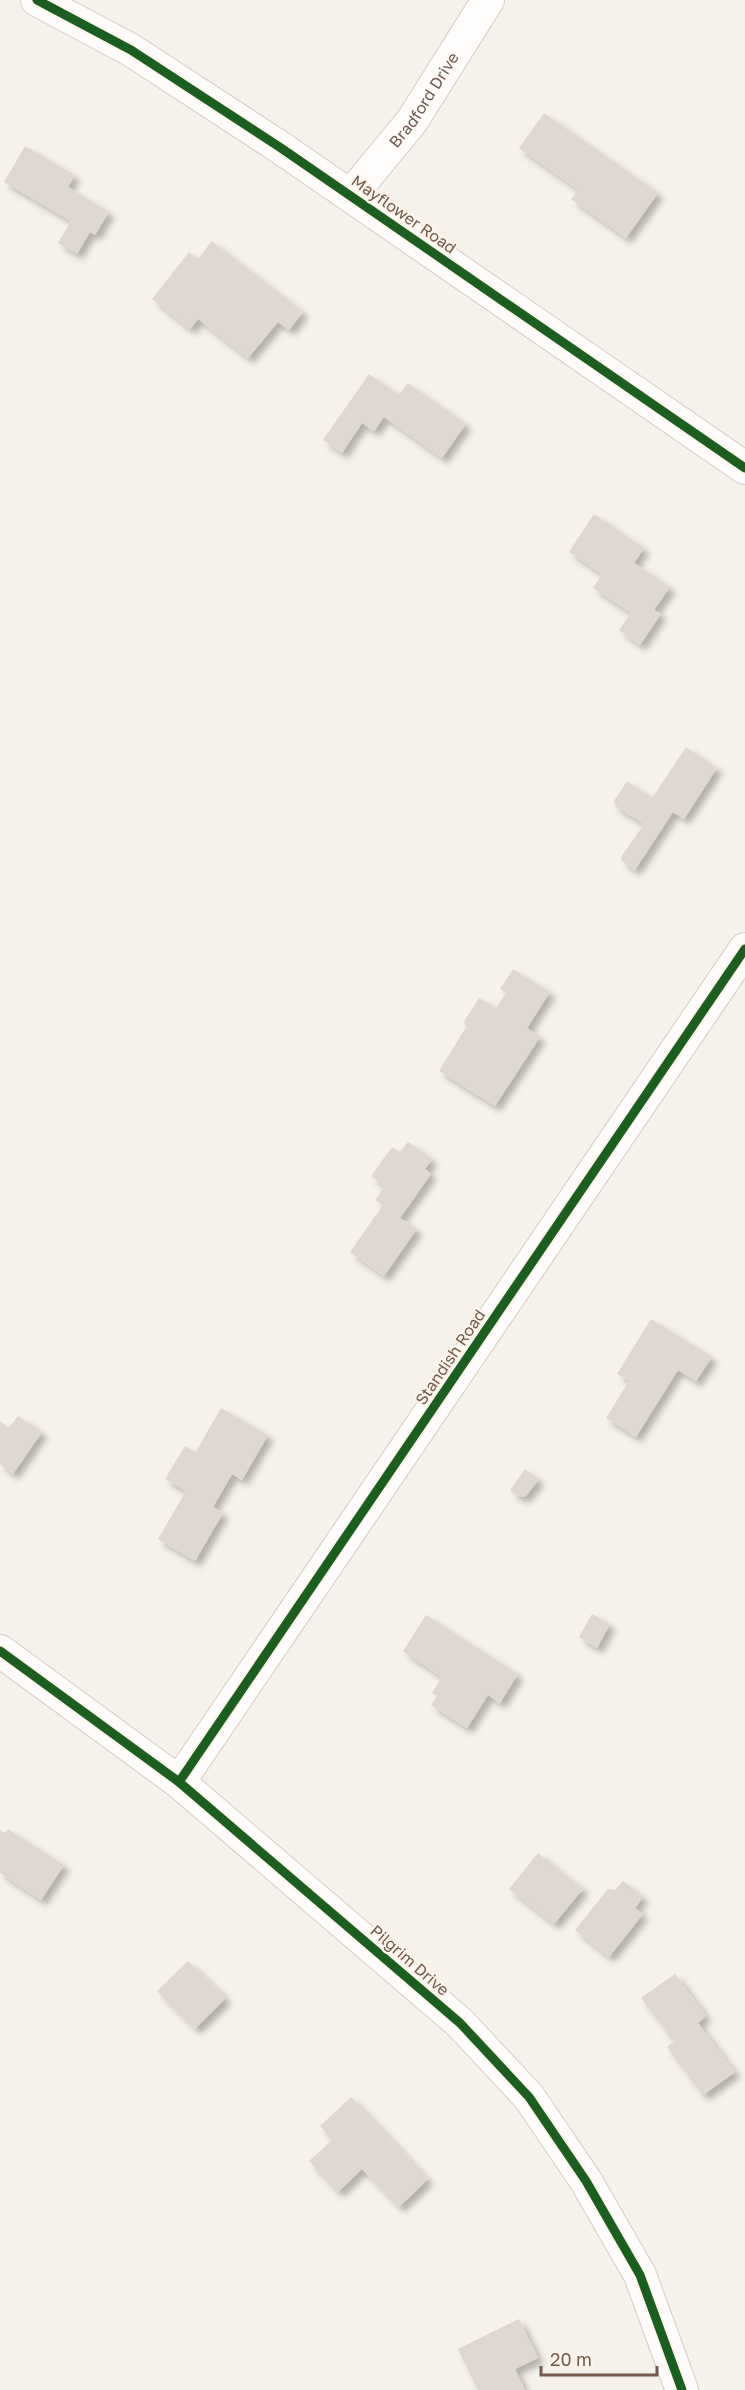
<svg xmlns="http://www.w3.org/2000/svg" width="745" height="2390" font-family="'Golos Text',sans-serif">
<defs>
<filter id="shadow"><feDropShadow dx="5.5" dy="5.5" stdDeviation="3" flood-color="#0004"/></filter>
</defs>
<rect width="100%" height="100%" fill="#f6f1eb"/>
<!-- building -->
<g fill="#dfd7d1" filter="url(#shadow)">
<path d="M544 113 658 193 626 238 571 199 579 190 519 148Z"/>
<path d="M25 146 75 175 68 187 109 212 95 235 90 232 77 254 58 243 71 221 4 182Z"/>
<path d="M212 241 303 312 289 330 278 322 248 358 198 319 190 329 152 299 189 252 198 259Z"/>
<path d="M369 374 399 395 408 383 466 424 442 458 384 417 374 431 362 423 342 453 323 440Z"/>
<path d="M594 514 644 548 634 563 670 587 654 610 661 614 640 645 619 630 631 613 593 588 602 574 569 552Z"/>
<path d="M686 747 717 768 684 819 673 812 635 870 622 861 621 857 644 824 615 806 614 801 627 781 652 798Z"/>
<path d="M513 969 550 992 527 1028 540 1037 495 1106 439 1071 466 1027 464 1022 479 998 496 1008 506 993 500 989Z"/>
<path d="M408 1142 432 1159 425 1169 431 1174 400 1218 417 1229 384 1276 350 1252 383 1205 375 1200 385 1187 371 1176 392 1147 400 1152Z"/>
<path d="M651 1319 712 1357 696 1381 678 1370 636 1437 606 1418 629 1381 617 1374Z"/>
<path d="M221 1408 268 1435 242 1480 232 1474 213 1507 223 1513 195 1561 158 1539 186 1491 165 1479 185 1446 196 1452Z"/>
<path d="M18 1416 42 1432 13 1474 0 1464V1421L9 1428Z"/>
<path d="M525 1469 539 1479 526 1496 519 1497 510 1490Z"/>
<path d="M592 1614 610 1624 597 1648 579 1637Z"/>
<path d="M426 1615 518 1674 500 1703 488 1695 467 1728 431 1705 437 1696 432 1693 442 1677 403 1651Z"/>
<path d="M8 1829 64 1865 41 1900 0 1873V1830L5 1833Z"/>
<path d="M538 1853 583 1889 554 1924 509 1889Z"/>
<path d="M623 1881 643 1897 635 1908 643 1914 609 1957 575 1930 608 1889 615 1890Z"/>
<path d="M188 1961 226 1998 195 2029 157 1991Z"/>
<path d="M675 1974 706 2016 698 2023 735 2072 703 2095 667 2047 674 2041 641 1998Z"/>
<path d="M351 2097 428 2179 399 2207 362 2169 338 2192 309 2161 333 2139 320 2126Z"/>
<path d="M519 2319 538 2358 515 2369 525 2390H478L458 2349Z"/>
</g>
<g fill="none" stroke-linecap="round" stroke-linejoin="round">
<!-- minor casing -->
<g stroke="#d3cdc6" stroke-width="34">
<g id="minor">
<path d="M37 0 131 50 281 148 745 468"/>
<path id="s1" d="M351 195 412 121 488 0"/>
<path d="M0 1651 179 1782 460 2023 529 2097 586 2181 640 2275 682 2390"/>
<path d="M179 1782 745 949"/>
</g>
</g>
<!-- minor -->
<use href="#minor" stroke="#fefdfc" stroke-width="32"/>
<!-- cycleway casing -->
<g stroke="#fdf6ed" stroke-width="13">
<g id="cycleway">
<path d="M37 0 131 50 281 148 745 468"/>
<path d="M0 1651 179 1782 460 2023 529 2097 586 2181 640 2275 682 2390"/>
<path d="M179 1782 745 949"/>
</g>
</g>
<!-- cycleway -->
<use href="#cycleway" stroke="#1b5e20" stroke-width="9"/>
</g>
<g text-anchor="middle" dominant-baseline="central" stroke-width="4.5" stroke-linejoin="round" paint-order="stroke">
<!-- street labels -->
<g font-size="16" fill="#725a4d" stroke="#fdf6ed">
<text stroke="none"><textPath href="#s1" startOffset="120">Bradford Drive</textPath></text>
<text transform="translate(404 214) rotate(35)">Mayflower Road</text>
<text transform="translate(450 1357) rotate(-56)">Standish Road</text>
<text transform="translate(410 1960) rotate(41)">Pilgrim Drive</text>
</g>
</g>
<!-- scale -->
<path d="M541 2366v9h116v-9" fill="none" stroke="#725a4d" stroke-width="3"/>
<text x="550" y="2366" font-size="18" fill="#725a4d" stroke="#fdf6ed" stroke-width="4.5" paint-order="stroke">20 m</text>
</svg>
